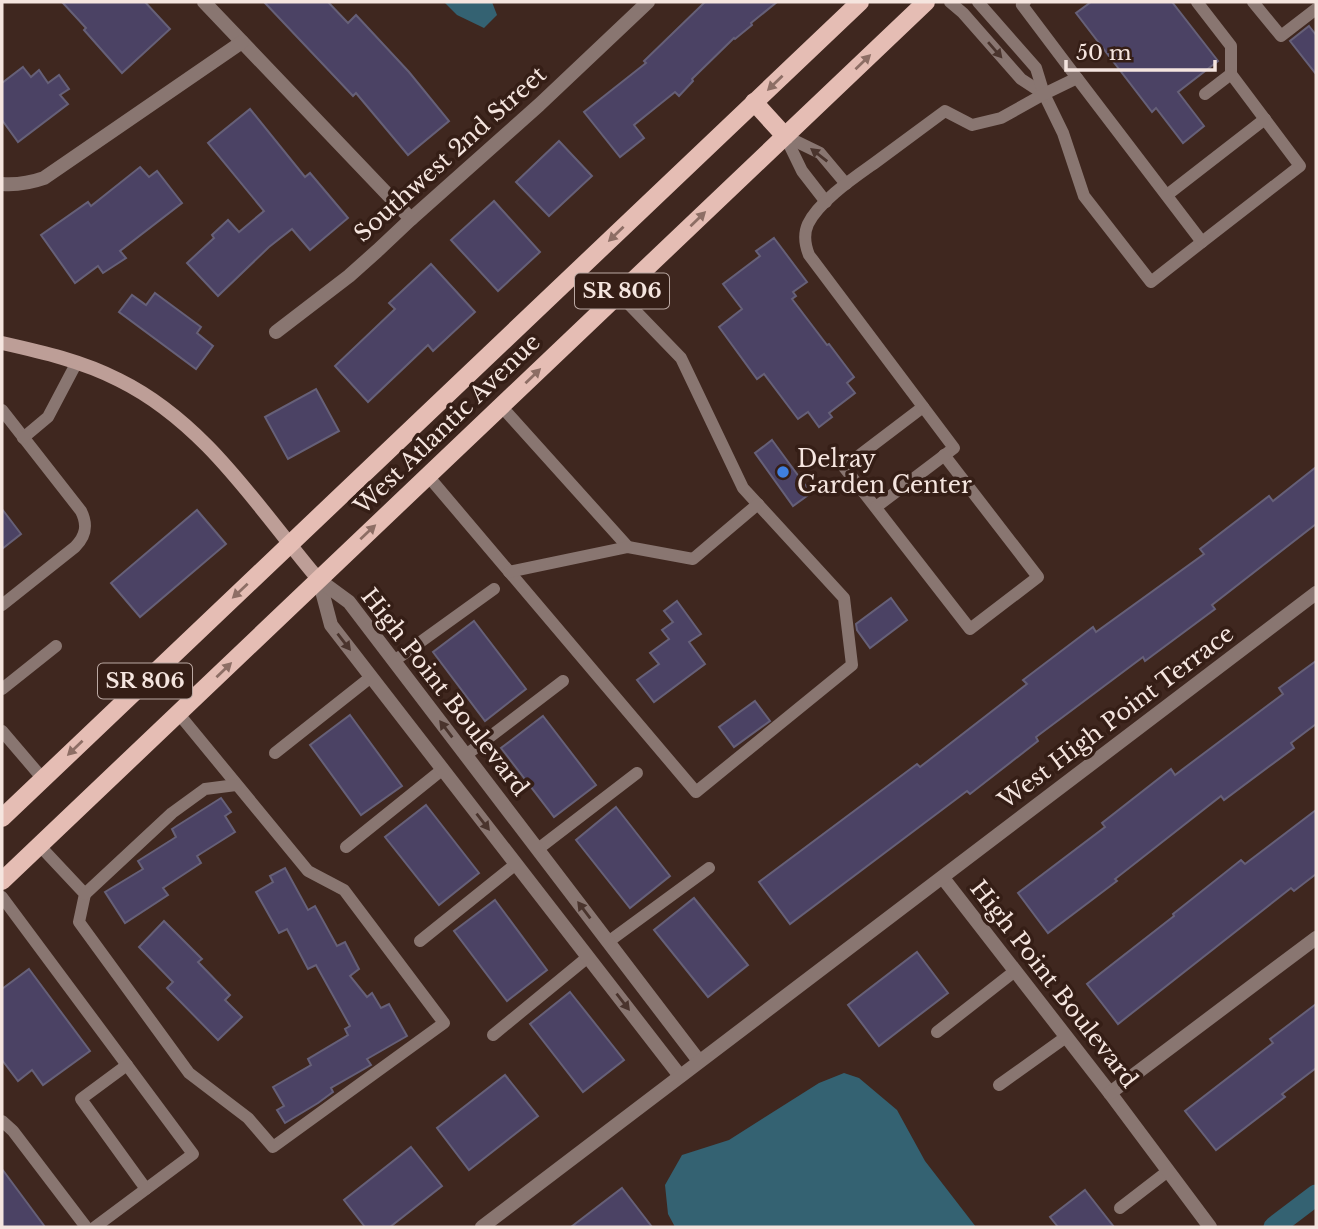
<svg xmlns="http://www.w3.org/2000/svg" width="1318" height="1229" font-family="'Libre Baskerville',serif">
<rect width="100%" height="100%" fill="#3f271f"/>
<!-- water -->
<g fill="#346272">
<path d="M444 2H492L497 15 484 28 457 15Z"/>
<path d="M844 1073 859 1078 897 1110 925 1161 976 1227H675L668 1214 665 1185 682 1155 729 1140 819 1083Z"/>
</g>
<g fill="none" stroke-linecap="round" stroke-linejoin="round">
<!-- canal -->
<path stroke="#346272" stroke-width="21" d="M1274 1227 1316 1195"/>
</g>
<!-- building -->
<g fill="#4b4264" stroke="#666078" stroke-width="2">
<path d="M62 2H145L170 29 122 73 84 30 86 28Z"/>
<path d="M264 2H328L348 23 356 15 409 72 449 121 408 155 356 93 353 96Z"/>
<path d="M705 2H777L751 23 752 25 735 39 734 38 692 79 693 81 679 96 675 92 634 125 644 138 620 157 584 112 646 63 644 61Z"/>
<path d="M1091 2H1172L1218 61 1178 92 1204 126 1183 143 1156 108 1152 112 1076 13Z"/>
<path d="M1309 26 1316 35V74L1290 41Z"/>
<path d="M23 67 31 77 39 70 48 83 59 75 69 89 60 95 68 104 18 142 2 120V83Z"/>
<path d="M250 109 305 177 310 173 348 218 310 250 292 229 269 247 218 296 187 263 214 238 212 235 228 220 239 232 264 211 208 143Z"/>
<path d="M559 141 592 176 549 216 516 182Z"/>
<path d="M140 167 149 177 157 171 182 203 120 251 126 258 103 273 98 266 75 283 41 235 88 202 91 206Z"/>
<path d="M494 201 540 252 498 291 451 240Z"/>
<path d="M774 238 807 282 793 292 796 296 792 299 827 345 829 344 854 377 847 383 855 393 829 413 832 417 819 427 808 412 798 419 764 374 757 379 719 327 742 309 723 284 760 256 756 251Z"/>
<path d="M431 264 475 312 433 351 428 345 368 402 335 366 395 309 389 303Z"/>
<path d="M155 293 201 327 197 333 213 346 196 369 119 312 132 295 146 305Z"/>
<path d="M316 389 339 431 288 459 265 417Z"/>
<path d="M772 440 811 493 793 506 755 453Z"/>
<path d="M1316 467V524L1212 605 1215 609 1145 661 1143 657 1036 737 1038 741 970 794 967 791 790 924 759 882 917 764 920 767 1027 684 1023 680 1093 627 1096 632 1204 554 1200 549 1269 496 1273 501Z"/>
<path d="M2 509 21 534 2 549Z"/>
<path d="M197 510 226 544 140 617 111 583Z"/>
<path d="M891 598 907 620 870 648 857 630 856 624Z"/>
<path d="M677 601 701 634 689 642 705 664 654 702 637 680 659 664 650 653 669 639 662 630 673 622 664 611Z"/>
<path d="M474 621 526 689 485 721 433 652Z"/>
<path d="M1316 661V724L1291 743 1294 748 1224 800 1221 796 1115 879 1117 881 1048 933 1018 893 1105 827 1102 823 1171 769 1175 775 1283 694 1279 688Z"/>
<path d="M755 701 770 721 734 747 719 727Z"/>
<path d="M350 715 402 786 361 815 310 745Z"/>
<path d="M543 716 596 785 554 817 501 748Z"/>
<path d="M221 798 231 812 225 816 235 832 197 856 201 863 163 888 168 895 125 923 105 892 143 869 138 861 176 837 172 829Z"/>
<path d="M426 805 479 873 439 905 385 837Z"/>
<path d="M616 807 670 876 630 908 576 840Z"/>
<path d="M1316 810V874L1294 891 1291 888 1118 1024 1087 984 1174 916 1173 914 1241 860 1245 864Z"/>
<path d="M285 868 308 910 315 906 337 946 345 942 359 969 350 976 367 997 372 993 381 1008 389 1004 407 1036 367 1059 371 1065 331 1088 333 1092 318 1103 285 1123 277 1110 284 1106 273 1087 311 1065 308 1059 348 1035 345 1029 350 1026 316 965 308 969 287 929 279 933 256 892 273 882 270 876Z"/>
<path d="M694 898 748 965 708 997 654 930Z"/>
<path d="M495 900 547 970 507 1001 454 931Z"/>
<path d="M164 921 202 959 198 962 230 995 225 1000 242 1017 218 1040 167 988 173 982 139 947Z"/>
<path d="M917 952 948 993 879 1046 848 1005Z"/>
<path d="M29 969 90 1051 43 1085 32 1070 18 1081 2 1060V989Z"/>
<path d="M570 992 624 1060 583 1092 530 1024Z"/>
<path d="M1316 1004V1068L1282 1094 1285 1097 1216 1150 1185 1111 1273 1043 1270 1039Z"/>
<path d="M505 1075 538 1116 469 1170 437 1128Z"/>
<path d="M411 1147 442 1186 390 1227H365L344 1200Z"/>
<path d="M2 1169 45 1227H2Z"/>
<path d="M622 1188 652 1227H571Z"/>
<path d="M1085 1190 1114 1227H1058L1050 1217Z"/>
</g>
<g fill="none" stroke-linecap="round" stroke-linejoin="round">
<!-- lane -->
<g stroke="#897671" stroke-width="12">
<path d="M950 2 963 13 1021 79 1044 94"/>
<path d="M978 2 1036 68 1044 94 1063 133 1084 196 1151 282 1202 242"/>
<path d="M1025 2 1022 5 1077 78"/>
<path d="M1197 2 1231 46V74"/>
<path d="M1253 2 1281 36 1316 9"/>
<path d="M785 136 820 153 846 184"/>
<path d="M785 136 802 171 826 202"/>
<path d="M1167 195 1265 119"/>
<path d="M501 406 628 547"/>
<path d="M923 407 844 467 970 629 1038 577 944 455"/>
<path d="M2 410 81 511C88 525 86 536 75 547L2 605"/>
<path d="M23 438 48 417 77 362"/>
<path d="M428 476 696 792 852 665 844 598 743 488 681 358 619 294"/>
<path d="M876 507 954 448 809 255C805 245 803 235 808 224 819 201 855 177 876 162 899 145 922 128 945 111L972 125 1001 118 1044 94 1077 78 1202 242 1300 166 1231 74 1205 94"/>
<path d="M509 572 628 547 693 559 758 504"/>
<path d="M394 661 494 589"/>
<path d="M2 689 56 646"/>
<path d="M2 731 43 779"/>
<path d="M275 753 371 677"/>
<path d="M466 755 563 681"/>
<path d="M39 845 85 894 79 922 189 1073 248 1118 273 1147 444 1023 344 890 308 871 178 713"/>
<path d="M346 847 443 769"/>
<path d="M538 849 637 773"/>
<path d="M85 894 172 813 205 789 236 785"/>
<path d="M2 897 193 1154 95 1227"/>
<path d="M420 941 516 864"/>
<path d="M608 942 709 868"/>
<path d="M937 1032 1015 971"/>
<path d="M493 1035 588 957"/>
<path d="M127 1065 81 1099 146 1189"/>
<path d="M999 1085 1066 1037"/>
<path d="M2 1121 13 1131 86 1227"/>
<path d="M1120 1208 1168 1171"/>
</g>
<!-- street -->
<g stroke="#897671" stroke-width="14">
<path d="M204 2 411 219"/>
<path d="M2 184C17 185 30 183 44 178L242 42"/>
<path d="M276 332 349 276 377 251 411 219 539 105 648 2"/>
<path d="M319 580 331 625 680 1076"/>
<path d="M319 580 349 602 699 1061"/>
<path d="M943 878 1110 1093 1210 1227"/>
<path d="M1110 1093 1316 938"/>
<path d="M482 1227 1316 593"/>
</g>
<!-- secondary -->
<path stroke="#bd9e97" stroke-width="14" d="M2 343C42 352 82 361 119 380 206 423 258 508 319 580"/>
<!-- primary -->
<g stroke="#e5bdb4" stroke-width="18">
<path d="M754 102 785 136"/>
<path d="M2 818 860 2"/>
<path d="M2 881 926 2"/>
</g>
</g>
<!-- one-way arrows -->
<defs><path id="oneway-solid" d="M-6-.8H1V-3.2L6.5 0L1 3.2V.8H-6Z" transform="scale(1.75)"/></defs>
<g fill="#4a342d">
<use href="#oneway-solid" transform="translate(995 50) rotate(49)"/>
<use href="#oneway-solid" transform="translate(819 155) rotate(-142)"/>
<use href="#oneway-solid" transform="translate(344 642) rotate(52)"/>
<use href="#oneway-solid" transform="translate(446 729) rotate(-127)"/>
<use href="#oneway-solid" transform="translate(483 822) rotate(52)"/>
<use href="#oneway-solid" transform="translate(584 910) rotate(-127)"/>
<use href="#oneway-solid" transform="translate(623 1002) rotate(52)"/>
</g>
<g fill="#8d6e65">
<use href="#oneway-solid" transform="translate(863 62) rotate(-44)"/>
<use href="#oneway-solid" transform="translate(775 83) rotate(136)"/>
<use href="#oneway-solid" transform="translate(698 219) rotate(-44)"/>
<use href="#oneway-solid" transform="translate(616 234) rotate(136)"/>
<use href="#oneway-solid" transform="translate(533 376) rotate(-44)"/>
<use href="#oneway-solid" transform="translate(368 532) rotate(-43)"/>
<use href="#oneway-solid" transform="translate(240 591) rotate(137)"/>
<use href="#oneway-solid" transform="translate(224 670) rotate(-44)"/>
<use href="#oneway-solid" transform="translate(75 748) rotate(136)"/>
</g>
<!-- markers -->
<circle fill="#3f7fe0" stroke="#351e16" stroke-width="2.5" cx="783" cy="472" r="7"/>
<g text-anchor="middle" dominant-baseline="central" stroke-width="7" stroke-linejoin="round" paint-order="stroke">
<!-- shield labels -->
<g fill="#351e16" stroke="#bba9a3" stroke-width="2">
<rect x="575" y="273.5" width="94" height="35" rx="5"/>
<rect x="98" y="663.5" width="94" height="35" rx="5"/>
</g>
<g font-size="21" font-weight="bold" fill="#f5e5df">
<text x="622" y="291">SR 806</text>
<text x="145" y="681">SR 806</text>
</g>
<!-- street labels -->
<g font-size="23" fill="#f5e5df" stroke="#351e16">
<text transform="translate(450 154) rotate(-42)">Southwest 2nd Street</text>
<text transform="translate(447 424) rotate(-44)">West Atlantic Avenue</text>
<text transform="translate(445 692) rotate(52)">High Point Boulevard</text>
<text transform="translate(1116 717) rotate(-37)">West High Point Terrace</text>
<text transform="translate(1054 984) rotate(52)">High Point Boulevard</text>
</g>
<!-- poi labels -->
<g font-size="23" fill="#f5e5df" stroke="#351e16" text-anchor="start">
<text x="797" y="459">Delray<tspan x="797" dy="26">Garden Center</tspan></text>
</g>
</g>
<!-- border -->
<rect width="1318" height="1229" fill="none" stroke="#f5e5df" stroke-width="7"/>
<!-- scale -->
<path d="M1066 60v10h149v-10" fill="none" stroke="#f5e5df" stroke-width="3.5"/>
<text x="1076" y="60" font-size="21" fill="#f5e5df" stroke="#351e16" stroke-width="5" paint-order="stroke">50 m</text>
</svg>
